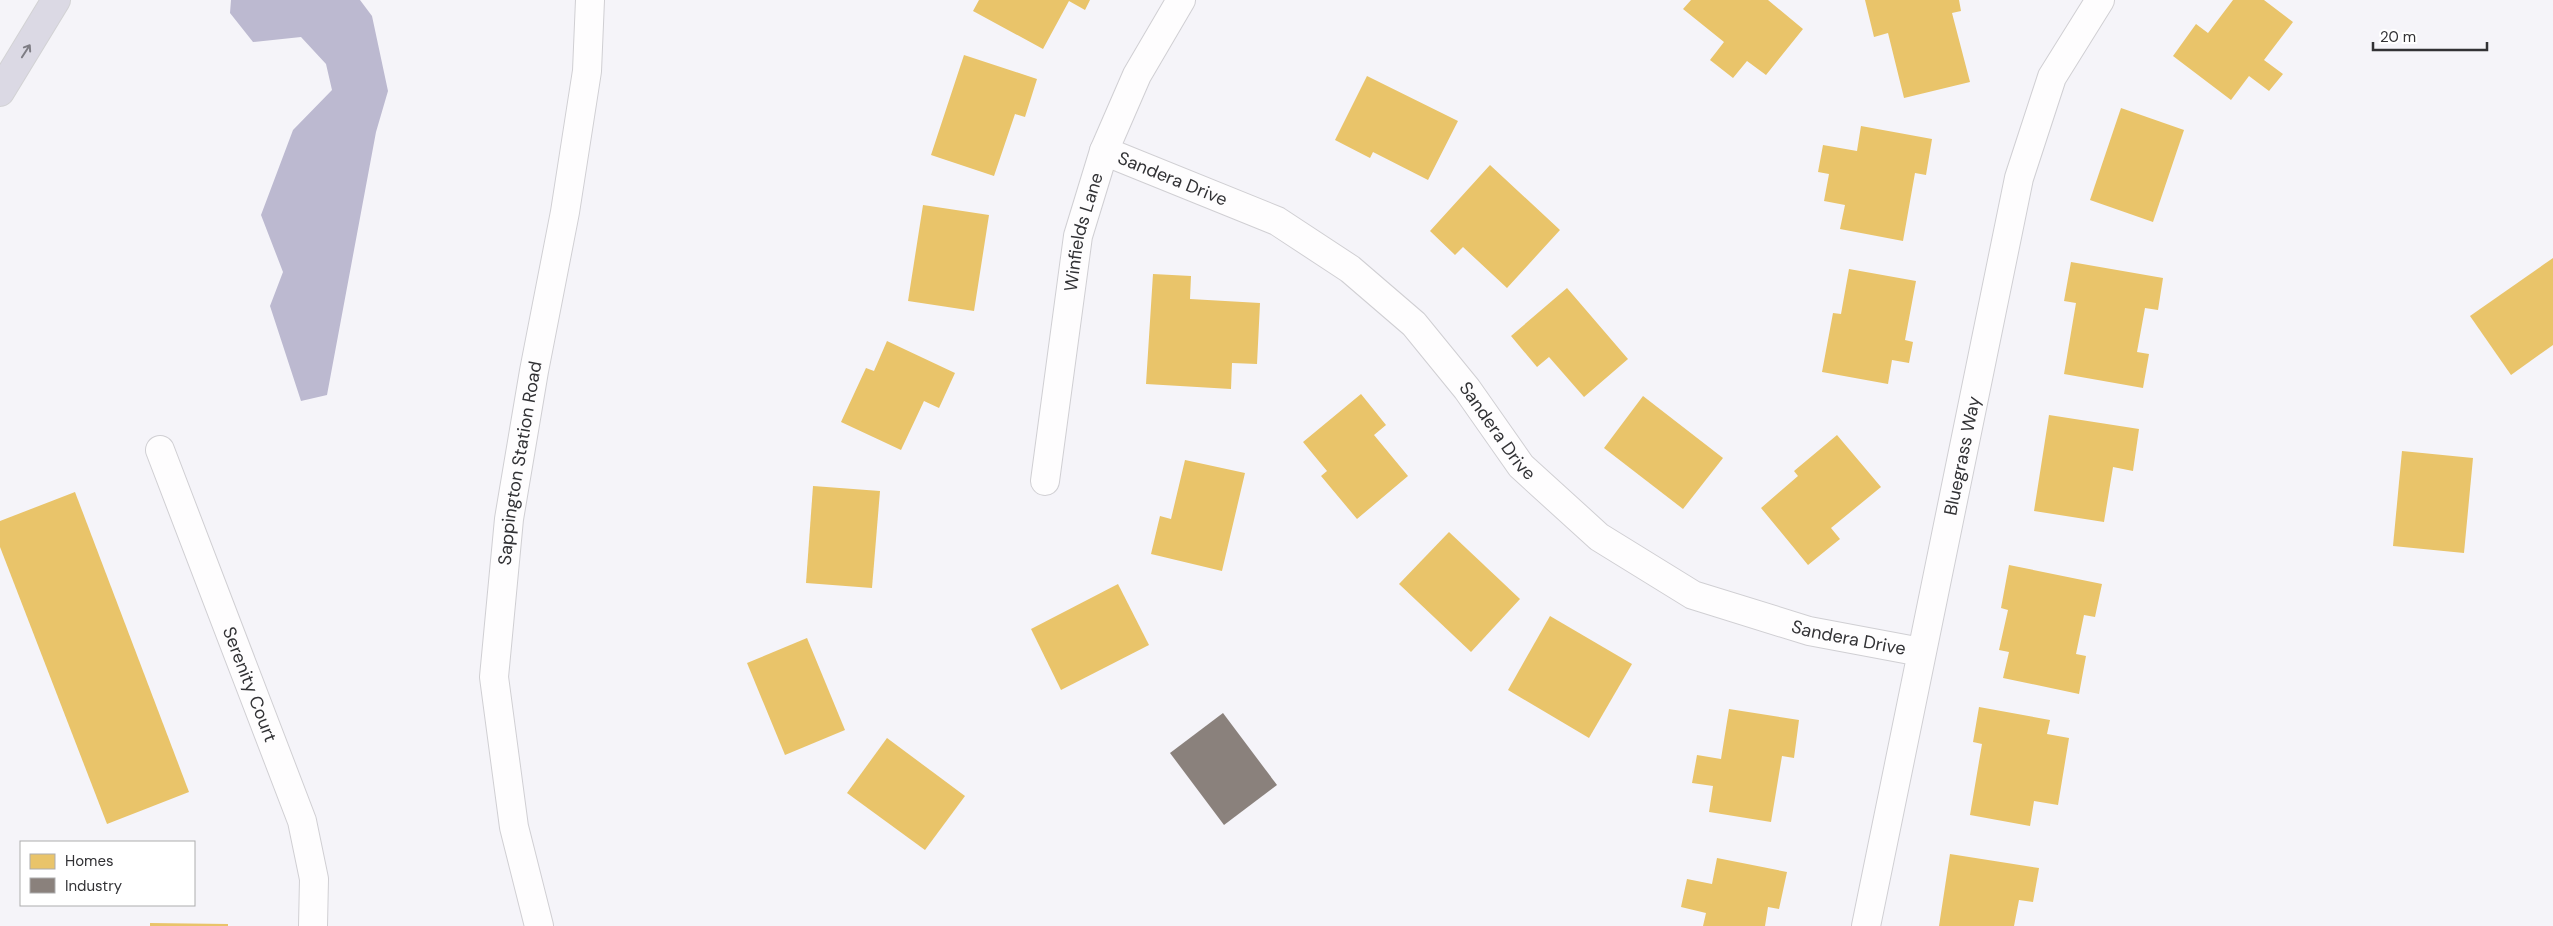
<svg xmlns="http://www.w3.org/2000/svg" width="2553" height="926" font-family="'DM Sans',sans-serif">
<rect width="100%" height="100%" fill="#f5f4f9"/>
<!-- water -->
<path fill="#bcb9d0" d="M231 0H360L372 16 388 91 376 132 327 395 301 401 270 306 283 272 261 215 293 130 332 90 326 64 301 37 253 42 230 13Z"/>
<!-- homes -->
<g fill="#e9c46a">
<path d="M979 0H1090L1085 10 1069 1 1043 49 973 11Z"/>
<path d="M1691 0H1768L1803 29 1766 75 1747 61 1733 78 1710 60 1724 42 1683 9Z"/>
<path d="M1865 0H1959L1961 11 1952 13 1970 82 1904 98 1888 33 1874 37Z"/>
<path d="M2233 0H2264L2293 22 2264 60 2283 74 2269 91 2249 76 2231 100 2173 56 2196 24 2208 33Z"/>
<path d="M964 55 1037 79 1025 117 1015 114 994 176 931 155Z"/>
<path d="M1367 76 1458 121 1428 180 1373 152 1370 158 1335 140Z"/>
<path d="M2121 108 2184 130 2153 222 2090 200Z"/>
<path d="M1861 126 1932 139 1926 175 1915 173 1903 241 1840 229 1845 205 1824 201 1829 174 1818 172 1823 145 1857 151Z"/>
<path d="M1490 165 1560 230 1507 288 1463 247 1455 255 1430 231Z"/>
<path d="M923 205 989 215 974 311 908 301Z"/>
<path d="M2553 258V345L2511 375 2470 316Z"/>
<path d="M2071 262 2163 278 2158 310 2145 308 2137 352 2149 354 2143 388 2064 374 2076 303 2064 301Z"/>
<path d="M1849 269 1916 281 1905 340 1913 342 1909 363 1892 360 1888 384 1822 372 1833 313 1841 314Z"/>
<path d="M1153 274 1191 276 1190 299 1260 303 1257 364 1232 363 1231 389 1146 384Z"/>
<path d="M1567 288 1628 359 1584 397 1549 357 1537 367 1511 336Z"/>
<path d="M887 341 955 373 939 408 924 401 901 450 841 422 866 368 874 371Z"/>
<path d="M1361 394 1386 425 1374 435 1408 476 1357 519 1321 476 1327 471 1303 442Z"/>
<path d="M1643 396 1723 458 1683 509 1604 448Z"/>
<path d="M2049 415 2139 429 2133 471 2113 467 2104 522 2034 511Z"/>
<path d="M1837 435 1881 487 1831 528 1840 539 1808 565 1761 508 1798 476 1794 471Z"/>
<path d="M2402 451 2473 458 2464 553 2393 546Z"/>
<path d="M1185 460 1245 473 1222 571 1151 554 1160 516 1171 519Z"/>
<path d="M813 486 880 491 872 588 806 583Z"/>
<path d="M75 492 189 792 107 824 0 547V521Z"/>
<path d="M1449 532 1520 599 1471 652 1399 584Z"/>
<path d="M2009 565 2102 584 2095 617 2084 615 2076 654 2086 656 2079 694 2003 678 2009 652 1999 650 2008 610 2001 608Z"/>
<path d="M1118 584 1149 645 1061 690 1031 629Z"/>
<path d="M1550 616 1632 664 1589 738 1508 690Z"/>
<path d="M807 638 845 730 785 755 747 663Z"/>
<path d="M1979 707 2050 720 2047 734 2069 738 2058 805 2034 801 2030 826 1970 815 1982 744 1973 742Z"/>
<path d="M1729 709 1799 720 1794 758 1782 756 1771 822 1709 812 1713 786 1692 783 1697 755 1721 759Z"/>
<path d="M887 738 965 796 925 850 847 793Z"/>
<path d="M1950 854 2039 868 2033 902 2019 900 2014 926H1939Z"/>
<path d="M1717 858 1787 872 1779 909 1768 907 1765 926H1703L1706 913 1681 907 1687 879 1712 884Z"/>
<path d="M150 923 228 924V926H150Z"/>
</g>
<!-- industry -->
<path fill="#8a817c" d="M1223 713 1277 785 1224 825 1170 753Z"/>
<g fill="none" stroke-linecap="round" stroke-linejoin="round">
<!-- minor casing -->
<g stroke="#d0cfd3" stroke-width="30">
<g id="minor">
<path id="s1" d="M1104 151 1277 221 1350 269 1414 324 1467 389 1521 466 1599 537 1693 595 1809 631 1921 652"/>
<path id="s2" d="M160 450 302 821 314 879 313 926"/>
<path id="s3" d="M1045 481 1078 236 1104 151 1137 75 1181 0"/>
<path id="s4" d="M1866 926 2019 178 2052 77 2100 0"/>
</g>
</g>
<!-- secondary casing -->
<g stroke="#d0cfd3" stroke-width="30">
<g id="secondary">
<path id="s5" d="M539 926 514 827 494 677 509 519 534 371 565 212 587 71 590 0"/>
</g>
</g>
<!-- motorway casing -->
<g stroke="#d2d2d4" stroke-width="30">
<path id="motorway" d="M0 92 56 0"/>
</g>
<!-- minor -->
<use href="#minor" stroke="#fefdfe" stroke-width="28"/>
<!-- secondary -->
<use href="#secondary" stroke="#fefdfe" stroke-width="28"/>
<!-- motorway -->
<use href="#motorway" stroke="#dbd9e4" stroke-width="28"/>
</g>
<!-- one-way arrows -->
<defs><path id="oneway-shaft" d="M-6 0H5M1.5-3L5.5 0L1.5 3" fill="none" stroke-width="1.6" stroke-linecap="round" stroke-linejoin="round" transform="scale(1.25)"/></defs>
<use stroke="#7e7d84" href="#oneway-shaft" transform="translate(26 51) rotate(-57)"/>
<g text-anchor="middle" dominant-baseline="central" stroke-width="5" stroke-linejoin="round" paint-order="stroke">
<!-- street labels -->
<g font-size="18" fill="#323235" stroke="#fff">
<text stroke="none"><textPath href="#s1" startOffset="74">Sandera Drive</textPath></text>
<text stroke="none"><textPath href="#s3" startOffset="252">Winfields Lane</textPath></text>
<text stroke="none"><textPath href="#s1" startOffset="494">Sandera Drive</textPath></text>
<text stroke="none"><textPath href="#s4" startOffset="480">Bluegrass Way</textPath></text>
<text stroke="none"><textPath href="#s5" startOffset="469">Sappington Station Road</textPath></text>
<text stroke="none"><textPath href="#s1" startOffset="914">Sandera Drive</textPath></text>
<text stroke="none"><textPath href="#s2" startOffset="251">Serenity Court</textPath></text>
</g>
</g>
<!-- legend -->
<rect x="20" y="841" width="175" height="65" fill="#ffffff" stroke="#adadae"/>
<rect x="30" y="854" width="25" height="15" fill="#e9c46a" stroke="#adadae"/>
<text x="65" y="866" font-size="15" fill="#323235">Homes</text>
<rect x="30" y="878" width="25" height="15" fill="#8a817c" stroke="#adadae"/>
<text x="65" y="891" font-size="15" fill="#323235">Industry</text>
<!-- scale -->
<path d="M2373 42v8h114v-8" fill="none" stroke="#323235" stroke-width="2.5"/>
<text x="2380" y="42" font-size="15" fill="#323235" stroke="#ffffff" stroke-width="4" paint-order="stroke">20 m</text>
</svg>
